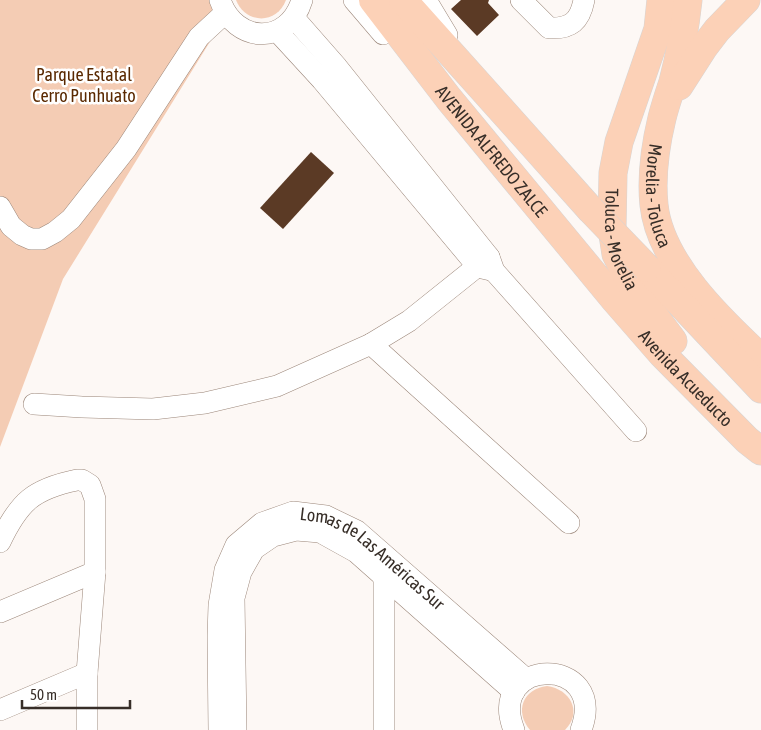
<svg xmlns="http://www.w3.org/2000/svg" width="761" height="730" font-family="'Asap Condensed',sans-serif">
<rect width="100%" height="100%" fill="#fdf8f5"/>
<!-- green -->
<g fill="#f4ccb4">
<path d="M0 0H223L211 40 63 279 0 447Z"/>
<path d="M236 0H286C277 25 245 24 236 0Z"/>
<path d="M547 686C570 689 583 712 565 730H530C514 711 523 689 547 686Z"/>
</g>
<!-- building -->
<g fill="#5b3a25">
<path d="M461 0H489L488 3 499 15 477 36 451 9Z"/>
<path d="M311 152 334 173 283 229 260 208Z"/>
</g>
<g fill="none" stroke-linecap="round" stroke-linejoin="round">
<!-- minor casing -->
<g stroke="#9b8679" stroke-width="22">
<g id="minor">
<path d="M220 0C235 44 288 46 302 0"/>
<path d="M354 0 383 34"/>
<path d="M426 0 447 35"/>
<path d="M521 0 549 28C571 29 580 21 584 0"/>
<path d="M294 18 337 67 489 257 494 271 636 431"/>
<path d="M277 31 322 80 478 267 491 270"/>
<path d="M0 207 11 226 22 235 31 239H42L55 232 71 219 126 149 199 37 225 13"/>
<path d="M371 344 569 523"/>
<path d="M34 404 82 407 153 409 205 403 277 386 371 344 409 321 489 257"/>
<path d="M0 542C19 502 33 489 77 480H82L90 485 95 499V572L87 673V730"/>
<path d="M0 612 95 572"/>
<path d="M0 710 87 673"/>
<path id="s1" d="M219 730 218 636 219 605 225 570 236 545 262 523 293 512 326 516 357 531 526 679"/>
<path d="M236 730 234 598 241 572 254 549 273 536 296 530 320 532 356 552 514 692"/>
<path d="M384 730V568"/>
<path d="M514 730C485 656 609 654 581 730"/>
</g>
</g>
<!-- major casing -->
<g stroke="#d7d5d4" stroke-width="29">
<g id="major">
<path id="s2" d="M373 0 449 99 615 300 662 354 747 440 761 451"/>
<path d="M403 0 590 209"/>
<path id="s3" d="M661 0 658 29 619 142 613 173 612 228 616 254 634 289 673 341"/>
<path id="s4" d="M688 0C685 28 680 55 673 82 669 94 665 106 662 118 655 147 651 176 654 205 660 263 720 320 761 358"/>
<path d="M679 86 704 47 717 30 746 0"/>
<path d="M647 268 761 389"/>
</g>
</g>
<!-- minor -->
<use href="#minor" stroke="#fff" stroke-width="21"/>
<!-- major -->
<use href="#major" stroke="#fcd1b7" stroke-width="28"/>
<!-- major-bridge casing -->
<g stroke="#d7d5d4" stroke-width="29" stroke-linecap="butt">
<path id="major-bridge" d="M590 209 647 268"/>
</g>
<!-- major-bridge -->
<use href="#major-bridge" stroke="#fcd1b7" stroke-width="28"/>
</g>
<g text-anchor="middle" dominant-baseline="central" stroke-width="5" stroke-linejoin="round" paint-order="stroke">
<!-- park labels -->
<g font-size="18" fill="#5a2901" stroke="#fff">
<text x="84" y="74">Parque Estatal<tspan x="84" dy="21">Cerro Punhuato</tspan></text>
</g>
<!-- street labels -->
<g font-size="18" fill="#372e28" stroke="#fff">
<text stroke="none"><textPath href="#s2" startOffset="192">AVENIDA ALFREDO ZALCE</textPath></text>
<text stroke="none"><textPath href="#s4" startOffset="200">Morelia - Toluca</textPath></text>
<text stroke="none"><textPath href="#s3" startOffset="248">Toluca - Morelia</textPath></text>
<text stroke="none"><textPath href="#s2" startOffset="491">Avenida Acueducto</textPath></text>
<text stroke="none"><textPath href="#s1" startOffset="349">Lomas de Las Américas Sur</textPath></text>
</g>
</g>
<!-- scale -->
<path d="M22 700v8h108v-8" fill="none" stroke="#372e28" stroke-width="2.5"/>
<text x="30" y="700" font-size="15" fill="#372e28" stroke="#ffffff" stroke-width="4" paint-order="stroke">50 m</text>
</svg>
